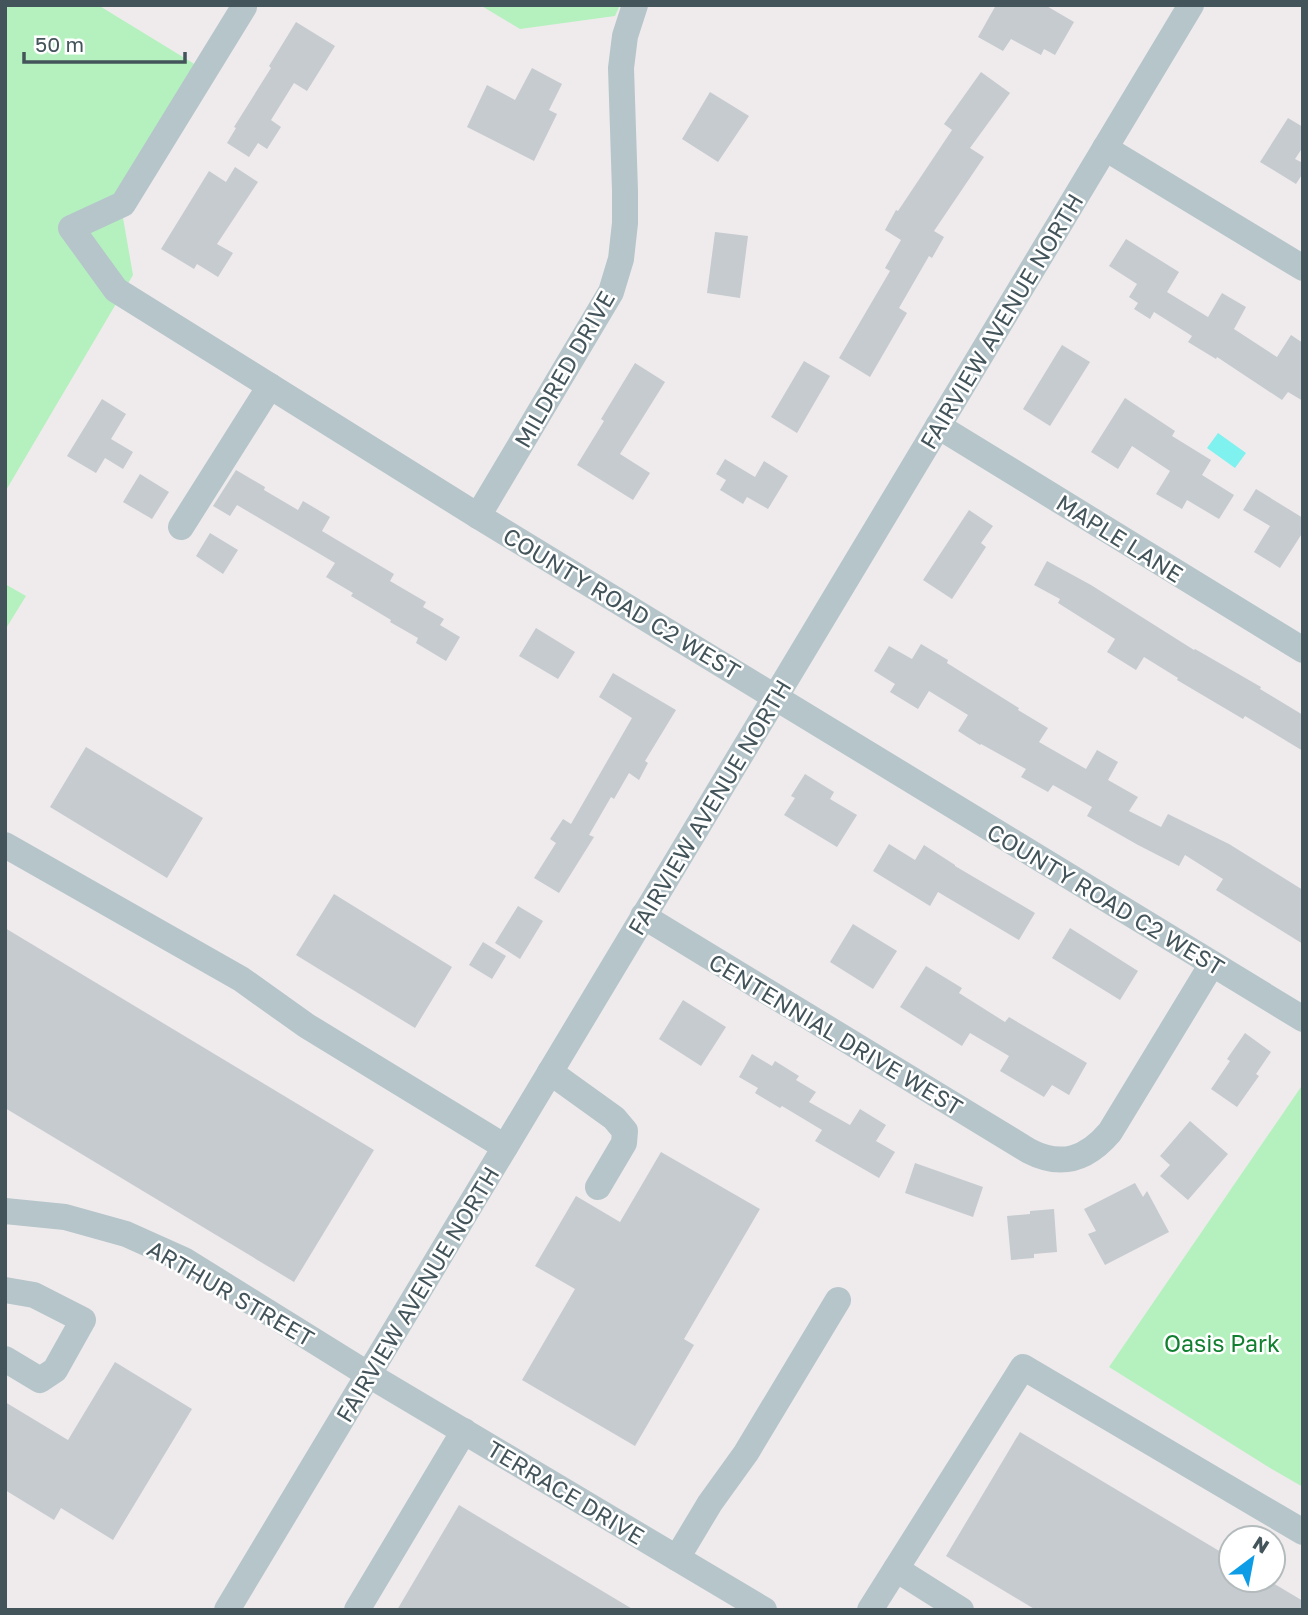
<svg xmlns="http://www.w3.org/2000/svg" width="1308" height="1615" font-family="'Golos Text',sans-serif">
<rect width="100%" height="100%" fill="#efebec"/>
<!-- green -->
<g fill="#b5f1bf">
<path d="M5 5H98L196 65 118 189 133 275 5 492Z"/>
<path d="M480 5H620L615 16 520 29Z"/>
<path d="M5 584 26 596 5 630Z"/>
<path d="M1303 1084V1487L1270 1468 1109 1367Z"/>
</g>
<!-- water -->
<path fill="#7ff1ef" d="M1218 433 1246 453 1235 468 1207 448Z"/>
<!-- building -->
<g fill="#c5cbcf">
<path d="M996 5H1045L1074 22 1055 55 1044 49 1041 55 1011 39 1003 51 978 37Z"/>
<path d="M296 22 335 46 307 91 294 83 271 120 281 127 267 149 258 143 249 157 227 143 236 128 234 127 271 68 269 66Z"/>
<path d="M532 68 562 84 549 110 557 114 534 161 467 127 487 85 515 100Z"/>
<path d="M981 72 1010 93 970 148 984 157 934 231 944 237 932 258 929 256 899 308 907 313 870 377 839 358 890 271 885 268 901 240 885 230 896 210 898 211 952 130 944 124Z"/>
<path d="M710 92 749 116 718 162 682 139Z"/>
<path d="M1288 118 1303 127V147L1295 159 1303 163V173L1296 184 1260 162Z"/>
<path d="M235 167 258 182 217 244 233 253 218 277 197 264 194 269 161 249 209 171 226 182Z"/>
<path d="M715 232 748 236 740 298 707 293Z"/>
<path d="M1126 239 1179 272 1167 292 1208 317 1222 293 1246 307 1234 329 1277 357 1291 335 1303 343V401L1288 392 1282 400 1217 357 1216 359 1188 342 1192 336 1154 312 1150 319 1134 309 1138 303 1129 297 1137 284 1109 266Z"/>
<path d="M1062 345 1090 362 1050 426 1023 409Z"/>
<path d="M804 361 830 376 797 433 771 417Z"/>
<path d="M635 363 665 382 620 454 650 473 633 500 577 465 604 421 601 419Z"/>
<path d="M1125 398 1175 431 1172 436 1211 460 1202 475 1234 495 1219 519 1187 500 1182 509 1156 494 1170 471 1132 446 1118 469 1091 452Z"/>
<path d="M102 399 126 414 111 439 133 452 123 469 105 458 96 473 67 456Z"/>
<path d="M725 459 755 477 764 461 788 476 768 509 747 497 743 504 720 490 726 480 716 474Z"/>
<path d="M236 470 265 487 264 490 298 510 303 501 330 517 322 531 394 574 390 581 426 602 423 607 444 619 440 625 460 637 446 661 416 643 418 638 390 622 391 620 351 596 353 593 326 577 335 563 237 505 230 516 213 506Z"/>
<path d="M140 474 169 492 152 519 123 502Z"/>
<path d="M1256 489 1303 518V532L1280 568 1254 552 1270 526 1243 510Z"/>
<path d="M969 510 993 526 981 543 986 547 952 599 923 580Z"/>
<path d="M210 533 238 550 223 574 196 556Z"/>
<path d="M1047 561 1091 585 1194 650 1195 649 1261 687 1260 689 1303 715V751L1245 716 1243 719 1177 680 1178 678 1144 657 1136 670 1107 652 1115 639 1058 603 1060 599 1034 585Z"/>
<path d="M536 628 575 652 558 679 519 656Z"/>
<path d="M921 644 948 660 947 663 1019 708 1018 710 1048 728 1039 742 1086 769 1097 750 1118 762 1108 780 1138 797 1129 811 1161 827 1168 814 1229 844 1303 890V944L1216 890 1223 879 1185 855 1179 866 1138 845 1087 816 1092 807 1053 785 1048 792 1021 777 1026 769 981 744 980 745 958 731 968 715 929 691 918 709 890 692 895 684 874 671 889 646 912 659Z"/>
<path d="M613 673 676 710 645 761 648 763 639 780 629 773 614 799 611 797 589 835 594 837 559 893 534 878 556 843 550 839 563 819 571 824 632 718 599 697Z"/>
<path d="M86 747 203 818 167 878 50 807Z"/>
<path d="M805 774 834 792 830 799 857 815 837 847 784 815 795 798 791 796Z"/>
<path d="M889 844 915 860 924 845 955 865V866L1035 913 1019 940 938 892 930 906 873 871Z"/>
<path d="M334 894 452 967 415 1028 296 955Z"/>
<path d="M518 906 543 921 520 959 495 943Z"/>
<path d="M853 924 897 951 873 989 830 962Z"/>
<path d="M5 928 374 1150 294 1282 5 1108Z"/>
<path d="M1070 928 1138 971 1120 1000 1052 958Z"/>
<path d="M483 942 506 956 492 979 469 965Z"/>
<path d="M926 966 962 988 959 993 1005 1022 1009 1017 1087 1063 1069 1095 1052 1085 1044 1097 1000 1071 1009 1056 970 1033 962 1046 900 1007Z"/>
<path d="M683 1000 726 1027 701 1066 659 1039Z"/>
<path d="M1245 1033 1271 1052 1256 1074 1259 1076 1237 1107 1211 1089 1230 1061 1227 1059Z"/>
<path d="M752 1054 772 1066 775 1061 799 1076 796 1080 816 1092 809 1102 850 1125 860 1109 886 1125 876 1141 895 1152 879 1178 815 1141 822 1130 782 1106 780 1108 755 1093 758 1088 739 1077Z"/>
<path d="M1190 1121 1228 1154 1188 1200 1160 1176 1170 1165 1160 1156Z"/>
<path d="M661 1152 760 1209 684 1339 694 1345 635 1446 522 1380 575 1289 535 1266 576 1196 620 1222Z"/>
<path d="M915 1163 983 1187 973 1217 905 1193Z"/>
<path d="M1135 1183 1143 1197 1147 1191 1169 1232 1105 1265 1088 1234 1096 1231 1084 1209Z"/>
<path d="M1054 1209 1057 1252 1034 1254V1258L1011 1260 1007 1216 1030 1214V1211Z"/>
<path d="M115 1362 192 1409 113 1540 61 1508 54 1520 5 1490V1402L68 1440Z"/>
<path d="M1020 1432 1231 1558V1580H1268L1303 1601V1610H1036L946 1556Z"/>
<path d="M459 1505 634 1610H397Z"/>
</g>
<g fill="none" stroke-linecap="round" stroke-linejoin="round">
<!-- minor -->
<g stroke="#b6c5ca" stroke-width="26">
<path d="M244 7 123 204 71 228 116 290 478 516 1303 1019"/>
<path d="M1105 148 1303 268"/>
<path d="M938 426 1303 650"/>
<path d="M478 516 611 292 621 259 625 223V191L621 68 625 36 635 5"/>
<path d="M181 527 270 386"/>
<path d="M5 845 241 979 307 1026 505 1147"/>
<path d="M643 916 1029 1151C1062 1168 1087 1159 1110 1132L1212 964"/>
<path d="M550 1072 614 1118 625 1131 624 1143 598 1187"/>
<path d="M5 1211 65 1217 126 1234 184 1260 369 1375 764 1610"/>
<path d="M5 1290 34 1295 83 1320 55 1370 40 1380 5 1359"/>
<path d="M677 1558 710 1503 746 1453 838 1300"/>
<path d="M896 1569 961 1610"/>
<path d="M227 1610 1191 5"/>
<path d="M357 1610 464 1431"/>
<path d="M870 1610 1023 1367 1303 1532"/>
</g>
</g>
<g text-anchor="middle" dominant-baseline="central" stroke-width="5" stroke-linejoin="round" paint-order="stroke">
<!-- street labels -->
<g font-size="23" fill="#43545a" stroke="#fff">
<text transform="translate(1001 321) rotate(-59)">FAIRVIEW AVENUE NORTH</text>
<text transform="translate(564 369) rotate(-60)">MILDRED DRIVE</text>
<text transform="translate(1120 538) rotate(32)">MAPLE LANE</text>
<text transform="translate(622 603) rotate(31)">COUNTY ROAD C2 WEST</text>
<text transform="translate(709 807) rotate(-59)">FAIRVIEW AVENUE NORTH</text>
<text transform="translate(1106 899) rotate(31)">COUNTY ROAD C2 WEST</text>
<text transform="translate(836 1034) rotate(31)">CENTENNIAL DRIVE WEST</text>
<text transform="translate(231 1293) rotate(30)">ARTHUR STREET</text>
<text transform="translate(417 1294) rotate(-59)">FAIRVIEW AVENUE NORTH</text>
<text transform="translate(566 1492) rotate(31)">TERRACE DRIVE</text>
</g>
<!-- park labels -->
<g font-size="23" fill="#107f2f" stroke="#fff">
<text x="1222" y="1343">Oasis Park</text>
</g>
</g>
<!-- border -->
<rect width="1308" height="1615" fill="none" stroke="#43545a" stroke-width="14"/>
<!-- north arrow -->
<g transform="translate(1252 1559) rotate(32)"><circle r="33" fill="#ffffff" stroke="#b4bbbd" stroke-width="2"/>
<path d="M0-5L12 26L0 18L-12 26Z" fill="#0d9de7"/>
<text y="-10" font-size="19" font-weight="bold" text-anchor="middle" fill="#43545a">N</text>
</g>
<!-- scale -->
<path d="M24 52v10h161v-10" fill="none" stroke="#43545a" stroke-width="3.5"/>
<text x="35" y="52" font-size="21" fill="#43545a" stroke="#ffffff" stroke-width="5" paint-order="stroke">50 m</text>
</svg>
